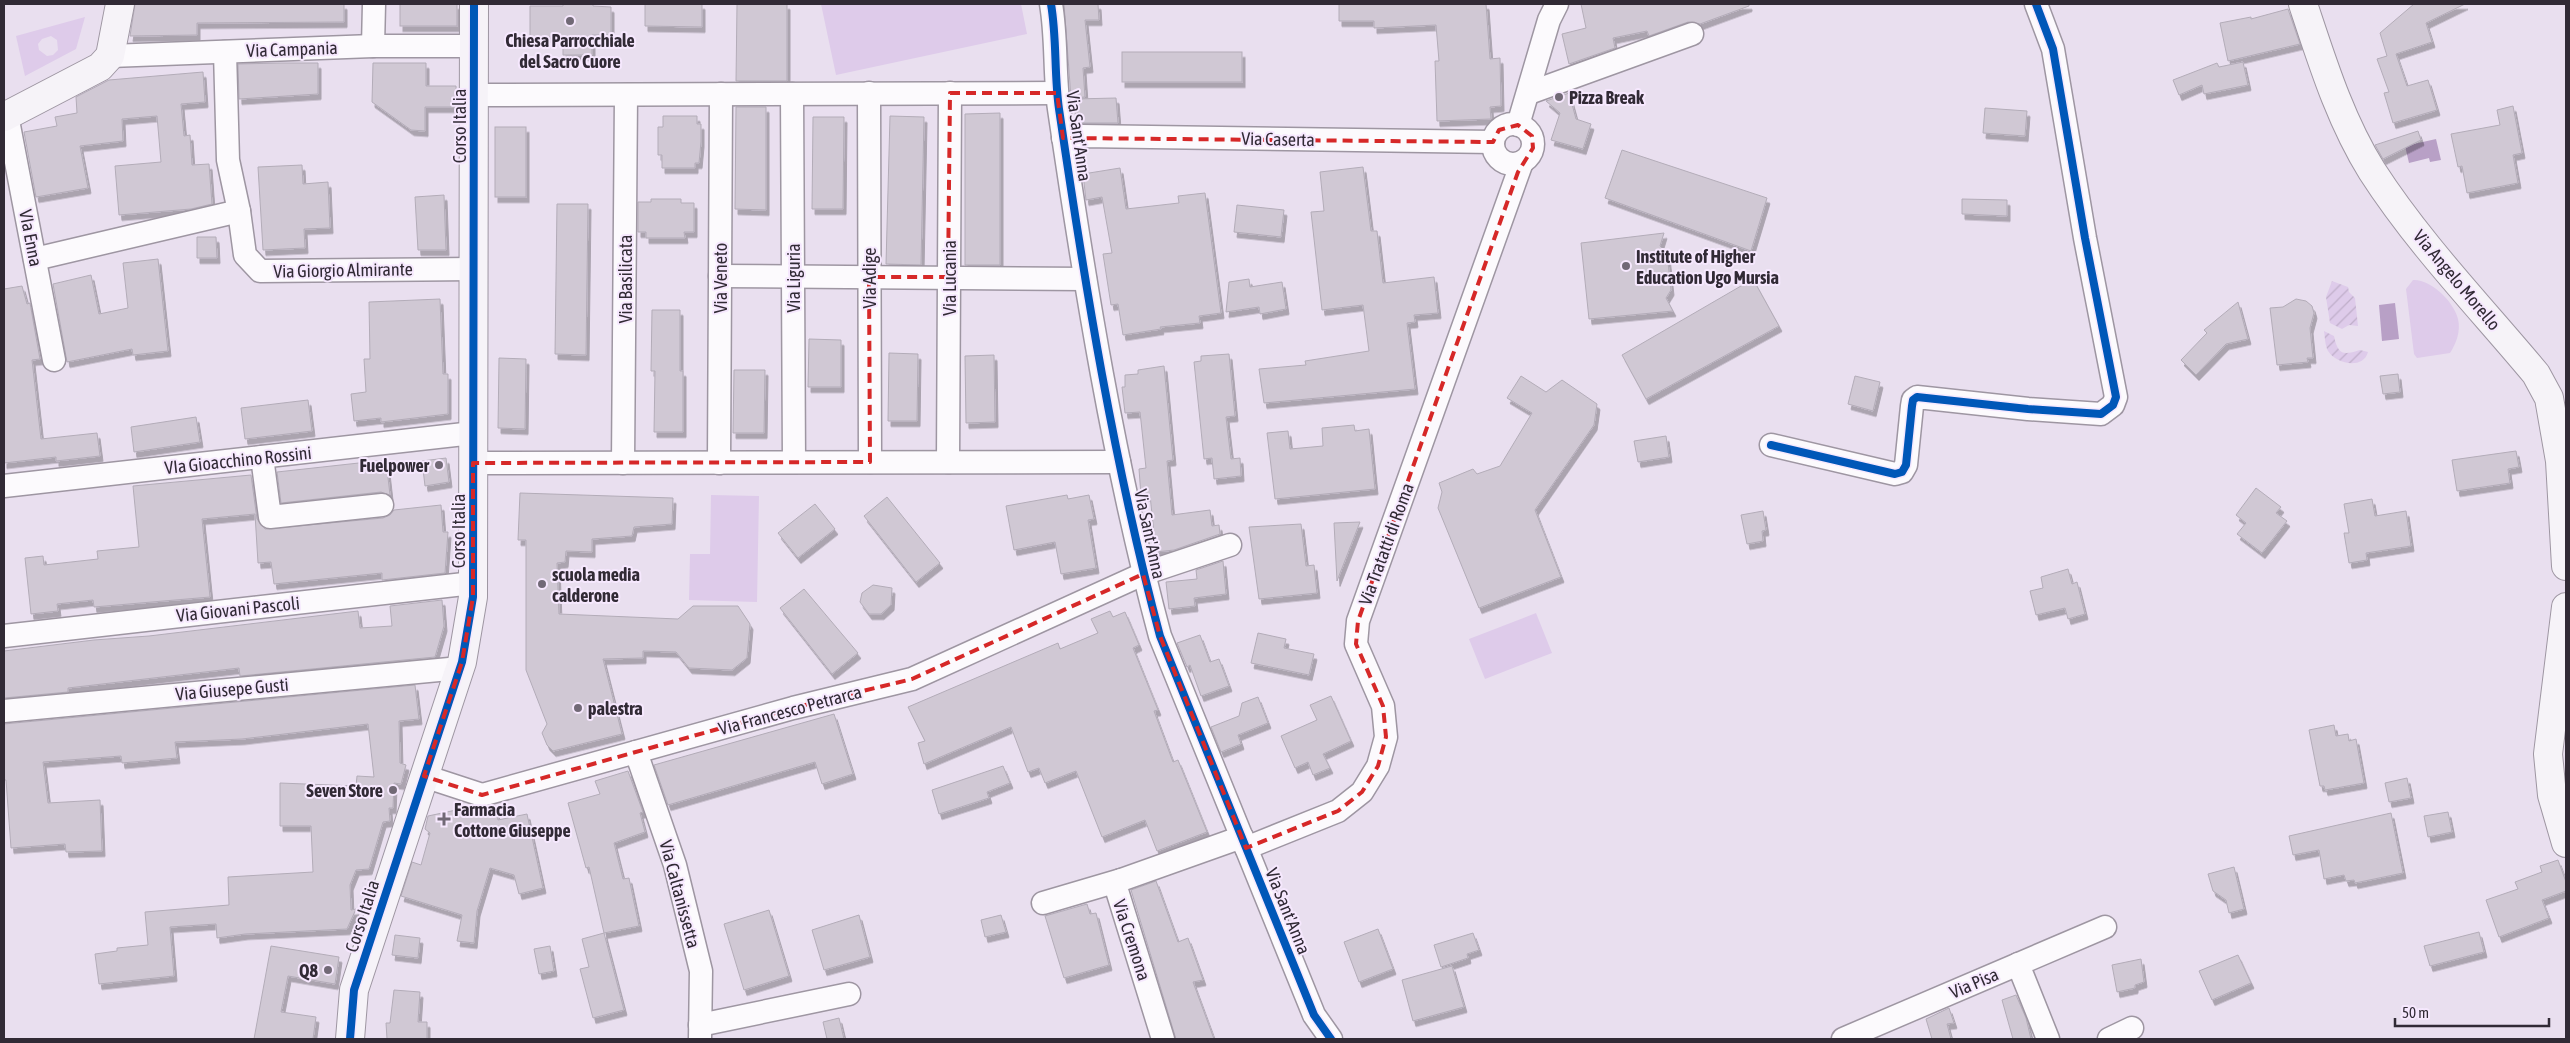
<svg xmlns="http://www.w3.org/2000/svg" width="2570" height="1043" font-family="'Asap Condensed',sans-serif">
<defs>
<pattern id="garden-furrows" width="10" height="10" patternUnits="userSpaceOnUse" patternTransform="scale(1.25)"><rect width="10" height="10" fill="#decbea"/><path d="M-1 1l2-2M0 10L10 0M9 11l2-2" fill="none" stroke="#bfaec9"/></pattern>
<filter id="shadow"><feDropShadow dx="3" dy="5.5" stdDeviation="0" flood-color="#0004"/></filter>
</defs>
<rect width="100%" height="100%" fill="#e9dfef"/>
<!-- grass -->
<g fill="#decbea" fill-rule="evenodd">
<path d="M821 4H1021L1027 34 836 75Z"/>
<path d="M85 17 76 49 25 76 16 36ZM51 36 57 40 58 50 53 55 47 56 39 50 38 44 42 39Z"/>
<path d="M2413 280C2431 279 2454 302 2458 319 2461 331 2456 344 2450 353L2417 358 2414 354 2406 289Z"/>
<path d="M711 495 759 496 757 602 689 600 690 554H710Z"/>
<path d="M1536 613 1552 653 1485 679 1469 639Z"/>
</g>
<!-- garden -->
<g fill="url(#garden-furrows)">
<path d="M2332 281 2348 287 2349 292 2355 298 2358 326 2349 325 2342 329 2330 323 2326 297Z"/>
<path d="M2324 331 2334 336C2338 356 2344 355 2360 350L2368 352C2363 370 2336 364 2328 351 2325 345 2325 338 2324 331Z"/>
</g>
<!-- water -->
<g fill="#b8a0c6">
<path d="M2436 139 2441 160 2430 162 2429 158 2409 163 2405 146Z"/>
<path d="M2395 303 2399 339 2382 341 2379 305Z"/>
</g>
<!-- building -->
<g fill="#d0c8d4" stroke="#b3acb8" filter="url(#shadow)">
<path d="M135 4H344V22L197 23V35L130 36Z"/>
<rect x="400" y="4" width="57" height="22"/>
<path d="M563 4H593V6L611 7V35H592V55H563V37H530V6H563Z"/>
<path d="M645 4H702V27L645 26Z"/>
<path d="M737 4H787V81H736Z"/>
<path d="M1064 4H1098L1099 20H1085L1090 67 1083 68 1085 97 1071 98Z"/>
<path d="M1339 4H1486L1490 59 1500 58 1501 106 1490 107 1491 119 1437 121 1435 61H1439L1436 25 1374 28V21H1339Z"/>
<path d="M1581 4H1749V6L1700 24 1688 22 1649 36 1647 31 1613 38 1615 48 1569 64 1562 34 1586 28Z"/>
<path d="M2414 4H2465L2426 23 2432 42 2396 54 2407 86 2428 80 2437 110 2393 123 2384 93 2389 92 2377 59 2387 56 2380 33Z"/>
<path d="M2288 9 2300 44 2228 61 2220 23 2251 17V19Z"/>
<rect x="1122" y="52" width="120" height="30"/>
<path d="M2243 62 2248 85 2204 94 2202 85 2179 95 2173 80 2217 63 2219 67Z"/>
<path d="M281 63H318V94L239 99 238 64Z"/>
<path d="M373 63H426V86H456L457 107H425V131L411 130 372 102Z"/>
<path d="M203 72 205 102 181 104 184 136 190 135 192 165 209 164 212 204 191 209 119 215 115 166 161 162 157 116 122 119 123 141 80 146 88 188 36 197 24 132 57 126 55 117 77 113 76 97 109 80Z"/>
<path d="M1569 93 1576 119 1591 124 1583 149 1551 140 1560 113 1546 101Z"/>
<path d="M1116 98 1118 123H1076L1074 99Z"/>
<path d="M2513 106 2522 153 2513 155 2518 183 2467 193 2462 166 2458 167 2451 134 2500 125 2497 110Z"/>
<path d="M736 107H766V210L735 209Z"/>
<path d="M1985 108 2027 111 2025 136 1983 133Z"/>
<path d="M1000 113V265H965V114Z"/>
<path d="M663 116H697V124H701V142L699 163H695V168H662V155H658V127H663Z"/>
<path d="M890 116 924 117 921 265 886 264Z"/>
<path d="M813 117H844L843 209H812Z"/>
<rect x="495" y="127" width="31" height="70"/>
<path d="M2418 131 2421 140 2383 159 2375 145Z"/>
<path d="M1622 150 1767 198 1751 251 1605 198Z"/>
<path d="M302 165 303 184 328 182 330 228 304 229 305 248 263 250 258 167Z"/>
<path d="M1363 167 1371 231H1377L1383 283 1434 277 1438 313 1414 315 1415 322 1407 323 1415 389 1264 403 1259 369 1306 365 1305 361 1369 351 1363 305 1322 310 1311 212 1324 211 1320 172Z"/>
<path d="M1120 168 1126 209 1179 203 1178 196 1205 193 1221 313 1199 316 1200 323 1160 327 1161 329 1123 335 1118 304 1111 305 1103 254 1112 253 1102 197 1086 200 1083 174Z"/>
<path d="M444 195 446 250H418L415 197Z"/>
<path d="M651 199H681V203H694V232H684L685 238H646V232H638V202H651Z"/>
<path d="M1962 199 2007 200V216L1962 214Z"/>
<path d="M557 204H588L586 355 555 354Z"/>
<path d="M1237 205 1284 210 1281 237 1234 232Z"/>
<path d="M1664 233 1660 246 1667 253 1671 290 1666 298 1673 311 1589 319 1581 243Z"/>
<path d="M197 237H216L217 258H197Z"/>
<path d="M158 259 168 351 133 355 132 349 67 362 53 284 91 275 99 314 128 308 123 263Z"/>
<path d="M1249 279 1250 287 1282 282 1286 309 1260 314 1259 307 1226 312 1229 282Z"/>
<path d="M1753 279 1779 326 1646 399 1622 355Z"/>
<path d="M22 286 27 304 30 303 40 359 32 360 41 439 97 433 100 456 56 461V457L4 463V289Z"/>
<path d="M440 299 443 374H448V414L381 422V418L354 421 351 394 366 392 364 359H370L369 302Z"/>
<path d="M2296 299 2306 301 2312 306 2314 313 2310 328 2313 358H2307L2308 362 2277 365 2270 308 2283 307Z"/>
<path d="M2238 302 2248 339 2226 344 2196 375 2181 360 2207 333 2204 330Z"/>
<path d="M652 310H680V371H683V432H654L655 371H651Z"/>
<path d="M809 339 841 340V387H808Z"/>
<path d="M889 353 918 354 917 421H888Z"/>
<path d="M1229 354 1235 416 1226 417 1231 459 1240 458 1241 476 1214 479 1212 458 1204 459 1194 362 1201 361V356Z"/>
<path d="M994 355 995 422 966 423 965 356Z"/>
<path d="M499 358 526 359 525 429 498 428Z"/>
<path d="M1164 366 1173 460 1167 461 1172 515 1210 510 1212 526 1219 525 1220 534 1174 550 1156 552 1150 495 1141 496 1139 469 1146 468 1140 412 1125 413 1122 387H1125V375L1138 374V370Z"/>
<path d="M734 370H765L764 433H733Z"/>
<path d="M2398 374 2400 392 2383 394 2380 376Z"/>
<path d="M1521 376 1546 392 1562 380 1597 404 1594 425 1535 510 1561 577 1479 608 1438 508 1442 492 1439 483 1473 469 1477 474 1500 466 1532 413 1507 398Z"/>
<path d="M1855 376 1880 382 1873 411 1848 404Z"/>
<path d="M308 400 312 431 245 439 241 408Z"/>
<path d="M196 417 200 442 134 452 131 427Z"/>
<path d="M1354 425 1355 431 1369 429 1375 489 1275 499 1267 433 1288 431 1290 449 1323 446 1322 428Z"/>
<path d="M1666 436 1669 457 1638 462 1634 441Z"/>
<path d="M2516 451 2519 467 2508 469 2510 483 2457 491 2452 460Z"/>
<path d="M446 458 449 482 425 486 422 461Z"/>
<path d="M386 460 390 495 381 492 281 503 277 472Z"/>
<path d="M251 475 257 519 265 529 383 518 390 515 394 510 441 505 443 532H448L445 573 382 580V573L274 584 271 562 258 563 255 514 202 519 210 597 94 607 93 600 57 604 58 611 31 614 25 558 43 556 44 565 98 559 97 551 139 547 133 486Z"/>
<path d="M2256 488 2281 507 2276 513 2287 521 2262 553 2237 534 2246 523 2236 515Z"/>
<path d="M520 493 673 498 672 524 634 527 632 536 592 539V552L566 551 565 562 557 563 559 614 678 619 693 606H738L750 624 747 658 732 670 689 668 676 652 643 651V658L603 659 622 734 553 751 547 745 542 733 547 724 526 670V540H518Z"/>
<path d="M1067 495 1068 499 1089 495 1094 519 1088 520 1096 568 1061 574 1055 542 1014 550 1006 506Z"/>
<path d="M887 497 940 563 916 582 864 516Z"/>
<path d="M2372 499 2375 516 2406 511 2411 546 2366 553 2367 560 2349 563 2344 533H2349L2344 504Z"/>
<path d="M815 504 835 529 798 558 778 533Z"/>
<path d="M1763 511 1766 530 1762 531 1763 541 1747 544 1741 515Z"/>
<path d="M1360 522 1337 581 1334 523Z"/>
<path d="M1301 524 1306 566 1314 565 1317 593 1259 599 1249 527Z"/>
<path d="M1223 561 1226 594 1194 598 1195 606 1169 609 1166 582 1197 579 1196 570Z"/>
<path d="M2068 569 2072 584 2077 582 2085 614 2068 619 2065 608 2036 615 2030 591 2043 588 2041 577Z"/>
<path d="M873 585 892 588 891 605 881 614H869L860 602 862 593Z"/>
<path d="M804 589 858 653 832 674 780 608Z"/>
<path d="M442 600 444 626 435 657 240 676 239 668 68 688V692L4 698V651L94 640 149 636 358 611 360 628 392 626 390 606Z"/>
<path d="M1110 611 1113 617 1125 612 1139 645 1133 648 1158 710 1154 711 1173 762 1178 760 1207 832 1157 851 1145 820 1102 837 1076 771 1045 783 1039 768 1028 772 1011 727 924 764 918 743 925 741 908 707 1058 643 1060 649 1098 633 1091 619Z"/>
<path d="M1258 633 1286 639 1284 648 1314 654 1309 675 1251 663Z"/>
<path d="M1200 635 1210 662 1219 659 1229 686 1201 696 1190 665 1187 667 1177 643Z"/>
<path d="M415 685 419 719 399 721 400 763 406 765 401 784 394 783 393 808H389L390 821 383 822 369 869 356 870 350 885 351 910 356 909 347 929 245 934 217 938 216 924 170 927 174 976 99 984 95 954 117 951V948L148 945 145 912 229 905 228 877 313 872 311 826H280V783L356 786 357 776 374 777 368 724 242 739 175 742 177 758 122 763 121 756 43 762 48 803 100 800 102 851 66 852 65 844 11 848 6 780H4V724Z"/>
<path d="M1331 696 1351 741 1323 754 1330 768 1313 775 1308 762 1295 768 1281 736 1317 720 1310 705Z"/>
<path d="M1258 697 1268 723 1238 735 1241 744 1221 752 1211 727 1239 716 1242 703Z"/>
<path d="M834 714 853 774 822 784 815 762 668 805 654 765Z"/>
<path d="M2334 725 2336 736 2348 734 2349 741 2356 739 2364 783 2325 790 2324 786H2320L2309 730Z"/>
<path d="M1003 766 1010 783 987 792 989 798 939 814 932 790Z"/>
<path d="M628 771 643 812 640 813 645 832 614 843 623 879 629 878 639 926 604 933 589 867 586 868 568 803 600 794 595 781Z"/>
<path d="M2407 778 2411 798 2389 802 2385 783Z"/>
<path d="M495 805 498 820 527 814 543 888 519 894 514 875 490 868 477 911 474 943 457 941 462 915 401 896 412 862 421 865 430 833 425 829 428 816 475 806 485 808Z"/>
<path d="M2448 812 2452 832 2428 837 2424 816Z"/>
<path d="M2391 813 2403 873 2355 883 2354 880 2346 881 2344 875 2324 879 2319 850 2293 855 2289 836Z"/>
<path d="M2558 860 2566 882V891L2542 900 2549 918 2499 937 2486 900 2518 889 2515 882 2542 872 2540 866Z"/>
<path d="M2234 867 2244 909 2229 913 2226 900 2213 891 2208 874Z"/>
<path d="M1156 881 1178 942 1188 938 1203 980 1193 982 1214 1039H1176L1131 890Z"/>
<path d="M1087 904 1090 914 1096 913 1109 965 1064 978 1045 916Z"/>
<path d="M769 910 789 976 744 990 724 924Z"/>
<path d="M859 915 870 957 824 970 812 930Z"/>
<path d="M1001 915 1006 932 985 937 981 920Z"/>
<path d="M1378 929 1393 969 1359 982 1344 942Z"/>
<path d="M2479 932 2484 952 2430 966 2424 946Z"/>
<path d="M604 933 624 1010 593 1018 580 969 589 967 582 939Z"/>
<path d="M1473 933 1479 950 1467 954 1468 958 1441 967 1434 945Z"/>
<path d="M395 935 420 938 418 958 392 955Z"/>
<path d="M271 946 339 957 335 984 288 976 281 1012 316 1017 313 1039H254Z"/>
<path d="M550 946 554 971 539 974 534 949Z"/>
<path d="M2238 955 2251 983 2212 1000 2199 971Z"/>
<path d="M2141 959 2144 982 2135 985V988L2117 992 2112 965Z"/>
<path d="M1452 966 1464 1007 1413 1021 1402 980Z"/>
<path d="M394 990 420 992 418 1022H427V1039H387L386 1023H390Z"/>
<path d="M2016 995 2026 1018 2031 1039H2013L2002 1000Z"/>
<path d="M1949 1008 1954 1023 1947 1024 1951 1039H1932L1926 1019Z"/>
<path d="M839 1018 844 1039H827L823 1022Z"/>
</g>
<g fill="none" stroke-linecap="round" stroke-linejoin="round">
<!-- street casing -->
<g stroke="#9e96a2" stroke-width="25">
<g id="street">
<path d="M1051 4C1057 39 1054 74 1059 109 1085 286 1114 464 1160 636L1314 1015 1331 1039"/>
<path d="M373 46 374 4"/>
<path d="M225 52 228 160 239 211 245 255 260 271 474 269"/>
<path d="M110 56 373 46H474"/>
<path d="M869 93 870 462"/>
<path d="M1529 93 1692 34"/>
<path d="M792 94 794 462"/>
<path d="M474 95 1057 93"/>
<path d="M7 115 54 360"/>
<circle cx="1513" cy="144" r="20"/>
<path d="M1518 125 1549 20 1557 4"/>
<path d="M1063 138 1082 136 1493 142"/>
<path d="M35 259 239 211"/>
<path d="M720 276 1085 279"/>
<path d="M1771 445 1895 474 1902 472 1906 465 1912 406 1913 400 1917 397 2028 409 2101 414 2113 405 2116 397 2085 238 2053 49 2036 4"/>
<path d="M262 457 270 517 382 505"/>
<path d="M948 462 950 93"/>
<path d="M473 463 1119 462"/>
<path d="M623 463 626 95"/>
<path d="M719 463 721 94"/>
<path d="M4 486 473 433"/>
<path d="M4 636 473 583"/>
<path d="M4 711 460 668"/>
<path d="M636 752 675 865 701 971 700 1039"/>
<path d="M424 776 482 795 793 708 912 679 1143 574 1230 545"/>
<path d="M1246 848 1338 811 1362 792 1378 766 1386 737 1383 706 1356 644 1358 621 1522 162"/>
<path d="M1043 903 1121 880"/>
<path d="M2018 964 2048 1039"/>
<path d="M700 1025 849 994"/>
<path d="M1163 1039 1115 884 1121 880 1242 837"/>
<path d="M1843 1039 2105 927"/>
<path d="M2109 1039 2132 1028"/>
</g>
</g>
<!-- secondary casing -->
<g stroke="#9e96a2" stroke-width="30">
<g id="secondary">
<path d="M2303 4C2322 61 2340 120 2372 171 2419 244 2481 308 2536 374L2549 398 2560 461 2566 566"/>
<path d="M4 117 100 67 110 56 120 4"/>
<path d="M2566 607 2548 754 2552 795 2566 843"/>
<path d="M350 1039 354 990 462 662 473 597 474 4"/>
</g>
</g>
<!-- street -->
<use href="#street" stroke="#fcfafd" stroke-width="22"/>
<!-- secondary -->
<use href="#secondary" stroke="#f6f3f8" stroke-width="28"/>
<!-- cycleway casing -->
<g stroke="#f6e8fe" stroke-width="11">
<g id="cycleway">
<path d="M1051 4C1057 39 1054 74 1059 109 1085 286 1114 464 1160 636L1314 1015 1331 1039"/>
<path d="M1771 445 1895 474 1902 472 1906 465 1912 406 1913 400 1917 397 2028 409 2101 414 2113 405 2116 397 2085 238 2053 49 2036 4"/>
<path d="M350 1039 354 990 462 662 473 597 474 4"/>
</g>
</g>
<!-- cycleway -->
<use href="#cycleway" stroke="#0057b8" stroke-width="8"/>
</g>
<!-- marked area -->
<path fill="none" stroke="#d62828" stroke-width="4" stroke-dasharray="10 6" stroke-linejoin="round" d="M950 93H1057L1063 138 1493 142 1499 130 1518 125 1532 136 1533 148 1518 172 1358 621 1356 644 1383 706 1386 737 1378 766 1362 792 1338 811 1246 848 1160 636 1143 574 912 679 793 708 482 795 424 776 462 662 473 597V463L870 462 869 277H948Z"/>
<!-- markers -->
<g fill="#716976" stroke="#f6e8fe" stroke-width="2">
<circle cx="570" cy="21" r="5"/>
<circle cx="1559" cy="97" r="5"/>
<circle cx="1626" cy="266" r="5"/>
<circle cx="439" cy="465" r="5"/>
<circle cx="542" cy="584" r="5"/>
<circle cx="578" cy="708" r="5"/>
<circle cx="393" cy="790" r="5"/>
<path d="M441.5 811.5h5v5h5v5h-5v5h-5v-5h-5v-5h5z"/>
<circle cx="328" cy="970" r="5"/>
</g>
<g text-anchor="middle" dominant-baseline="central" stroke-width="4" stroke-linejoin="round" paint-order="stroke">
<!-- poi labels -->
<g font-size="18" font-weight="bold" fill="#312a35" stroke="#f6e8fe" text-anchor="start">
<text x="570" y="40" text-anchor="middle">Chiesa Parrocchiale<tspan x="570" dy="21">del Sacro Cuore</tspan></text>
<text x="1569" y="97">Pizza Break</text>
<text x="1636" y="256">Institute of Higher<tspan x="1636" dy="21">Education Ugo Mursia</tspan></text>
<text x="429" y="465" text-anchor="end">Fuelpower</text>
<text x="552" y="574">scuola media<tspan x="552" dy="21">calderone</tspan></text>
<text x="588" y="708">palestra</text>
<text x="383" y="790" text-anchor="end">Seven Store</text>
<text x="454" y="809">Farmacia<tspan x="454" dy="21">Cottone Giuseppe</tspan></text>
<text x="318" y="970" text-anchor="end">Q8</text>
</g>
<!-- street labels -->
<g font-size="18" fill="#312a35" stroke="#f6e8fe">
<text transform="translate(292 49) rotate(-2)">Via Campania</text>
<text transform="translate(459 126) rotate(-90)">Corso Italia</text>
<text transform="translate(1079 136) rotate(82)">Via Sant'Anna</text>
<text transform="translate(1278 139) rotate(1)">Via Caserta</text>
<text transform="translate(31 238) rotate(79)">VIa Enna</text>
<text transform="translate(343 270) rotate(-1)">Via Giorgio Almirante</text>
<text transform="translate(720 278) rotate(-90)">Via Veneto</text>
<text transform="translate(793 278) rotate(-90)">Via Liguria</text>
<text transform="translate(869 278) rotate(-90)">Via Adige</text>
<text transform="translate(949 278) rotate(-90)">Via Lucania</text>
<text transform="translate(625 279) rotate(-90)">Via Basilicata</text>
<text transform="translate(2457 280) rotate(50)">Via Angelo Morello</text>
<text transform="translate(238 460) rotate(-6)">VIa Gioacchino Rossini</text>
<text transform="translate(458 531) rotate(-90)">Corso Italia</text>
<text transform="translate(1150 534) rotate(78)">Via Sant'Anna</text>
<text transform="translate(1386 544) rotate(-70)">Via Tratatti di Roma</text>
<text transform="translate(238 609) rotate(-6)">Via Giovani Pascoli</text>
<text transform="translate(232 689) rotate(-5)">Via Giusepe Gusti</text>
<text transform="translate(790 710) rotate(-15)">Via Francesco Petrarca</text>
<text transform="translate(680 894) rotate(75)">Via Caltanissetta</text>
<text transform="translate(1288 911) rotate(68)">Via Sant'Anna</text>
<text transform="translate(362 916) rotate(-72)">Corso Italia</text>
<text transform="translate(1132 940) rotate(72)">Via Cremona</text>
<text transform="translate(1974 983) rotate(-23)">Via Pisa</text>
</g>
</g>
<!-- border -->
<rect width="2570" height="1043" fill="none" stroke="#312a35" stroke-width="10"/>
<!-- scale -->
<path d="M2395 1018v8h154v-8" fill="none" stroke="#312a35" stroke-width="2.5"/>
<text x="2402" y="1018" font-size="15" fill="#312a35" stroke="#f6e8fe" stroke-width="4" paint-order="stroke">50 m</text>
</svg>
